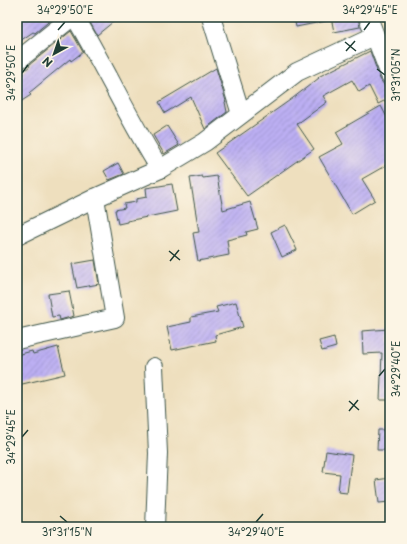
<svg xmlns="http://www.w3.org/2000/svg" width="407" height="544" font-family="'Playpen Sans',sans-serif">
<defs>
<pattern id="building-hatch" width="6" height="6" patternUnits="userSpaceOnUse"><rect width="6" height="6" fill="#bcaff3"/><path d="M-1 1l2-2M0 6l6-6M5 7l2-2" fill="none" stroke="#9890c6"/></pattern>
</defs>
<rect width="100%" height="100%" fill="#fcf5e5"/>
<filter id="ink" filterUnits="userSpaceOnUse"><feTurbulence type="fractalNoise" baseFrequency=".025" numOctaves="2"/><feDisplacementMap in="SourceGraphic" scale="8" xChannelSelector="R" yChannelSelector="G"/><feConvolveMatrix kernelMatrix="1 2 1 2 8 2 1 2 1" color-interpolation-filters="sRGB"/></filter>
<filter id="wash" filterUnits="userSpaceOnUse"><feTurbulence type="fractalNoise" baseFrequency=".012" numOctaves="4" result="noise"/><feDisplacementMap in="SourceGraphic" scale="16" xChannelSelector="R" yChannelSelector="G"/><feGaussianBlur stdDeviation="0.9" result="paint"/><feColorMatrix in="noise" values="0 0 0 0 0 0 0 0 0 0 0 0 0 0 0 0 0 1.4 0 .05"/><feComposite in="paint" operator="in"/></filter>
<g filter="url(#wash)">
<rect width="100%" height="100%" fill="#eedfbe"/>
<g id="blocks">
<!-- building -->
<g fill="url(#building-hatch)">
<path d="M17 17H52L53 18 35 33 33 32 17 43Z"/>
<path d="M87 17H119L97 35Z"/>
<path d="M294 17H325L326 21 296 27Z"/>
<path d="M331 17H358L360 27 334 32Z"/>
<path d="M71 31 83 52 71 61 70 59 29 93 31 95 17 104V78L24 74 22 72 30 66 29 65Z"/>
<path d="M370 51 380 79 390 94V98L378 104 369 86 359 92 352 80 323 96 327 102 297 124 314 149 247 196 215 153 293 98 319 78 318 77Z"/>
<path d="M216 68 226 101 225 102 227 112 205 129 191 97 165 113 159 102Z"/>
<path d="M381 106 390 123V163L362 179 375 200 352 214 319 157 343 144 336 132Z"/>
<path d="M167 126 179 145 164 154 153 135Z"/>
<path d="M118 163 124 174 109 180 104 171Z"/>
<path d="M202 176 203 178 217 176 223 210 250 202 258 229 246 232 247 235 227 240 229 255 198 261 193 233 199 232 190 178Z"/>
<path d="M172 184 177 211 127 221V222L118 224 115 210 125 208 124 204 136 202V199L147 197 146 188Z"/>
<path d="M285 225 297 250 282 257 271 232Z"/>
<path d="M95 260 99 284 77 288 72 264Z"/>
<path d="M69 291 74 316 60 320 59 316 52 317 48 294Z"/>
<path d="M236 302 243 327 215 335 216 341 172 350 167 327 191 322V317L218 312 216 307Z"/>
<path d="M389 329 390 400H380L382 353 363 354 362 331Z"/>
<path d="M334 337 336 347 322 351 319 341Z"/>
<path d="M58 347 65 374 18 385 17 355 32 351 33 354Z"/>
<path d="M378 430H390V450H377Z"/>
<path d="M326 451 352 455 347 493 338 492 340 474 323 472Z"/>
<path d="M390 478V502L379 503 376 480Z"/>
</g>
</g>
</g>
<g filter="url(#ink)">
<use href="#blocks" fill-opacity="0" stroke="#3e5549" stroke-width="1"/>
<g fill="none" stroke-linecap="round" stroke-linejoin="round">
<!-- minor casing -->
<g stroke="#3e5549" stroke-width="20">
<g id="minor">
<path d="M75 17C105 67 129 120 160 169"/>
<path d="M211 17 241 114"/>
<path d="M368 17 390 75"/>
<path d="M17 61 72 17"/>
<path d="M17 236 95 198 160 169 205 142 297 72 374 36"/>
<path d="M17 340 115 318 95 198"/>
<path d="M154 367 158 453 155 527"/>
</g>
</g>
<!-- minor -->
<use href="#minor" stroke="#fff" stroke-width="18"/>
</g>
</g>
<!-- ticks -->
<path fill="none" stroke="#1f3d34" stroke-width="1.5" d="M58 30 65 22M364 30 370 22M345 42 356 51M346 51 355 41M377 69 385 75M22 73 28 65M169 251 180 260M170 261 179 250M379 376 385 369M349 401 359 410M349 411 358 400M22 437 28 430M60 516 67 522M256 522 263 514"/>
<!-- margin -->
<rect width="407" height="544" fill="none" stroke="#fcf5e5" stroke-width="44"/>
<!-- north arrow -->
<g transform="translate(54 54) rotate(220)" stroke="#fcf5e5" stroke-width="3" paint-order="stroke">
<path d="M0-3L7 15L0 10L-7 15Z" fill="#1f3d34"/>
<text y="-6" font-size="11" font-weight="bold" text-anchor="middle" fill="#1f3d34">N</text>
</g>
<rect x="22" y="22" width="363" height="500" fill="none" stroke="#1f3d34" stroke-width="1.5"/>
<g font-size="10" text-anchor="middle" fill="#1f3d34">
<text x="65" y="14">34°29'50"E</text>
<text x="370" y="14">34°29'45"E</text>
<text transform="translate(11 73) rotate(-90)" y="4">34°29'50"E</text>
<text transform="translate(396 75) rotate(-90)" y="4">31°31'05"N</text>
<text transform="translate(396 369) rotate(-90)" y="4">34°29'40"E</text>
<text transform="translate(11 437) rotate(-90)" y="4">34°29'45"E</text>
<text x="67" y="536">31°31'15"N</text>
<text x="256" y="536">34°29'40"E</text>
</g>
</svg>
